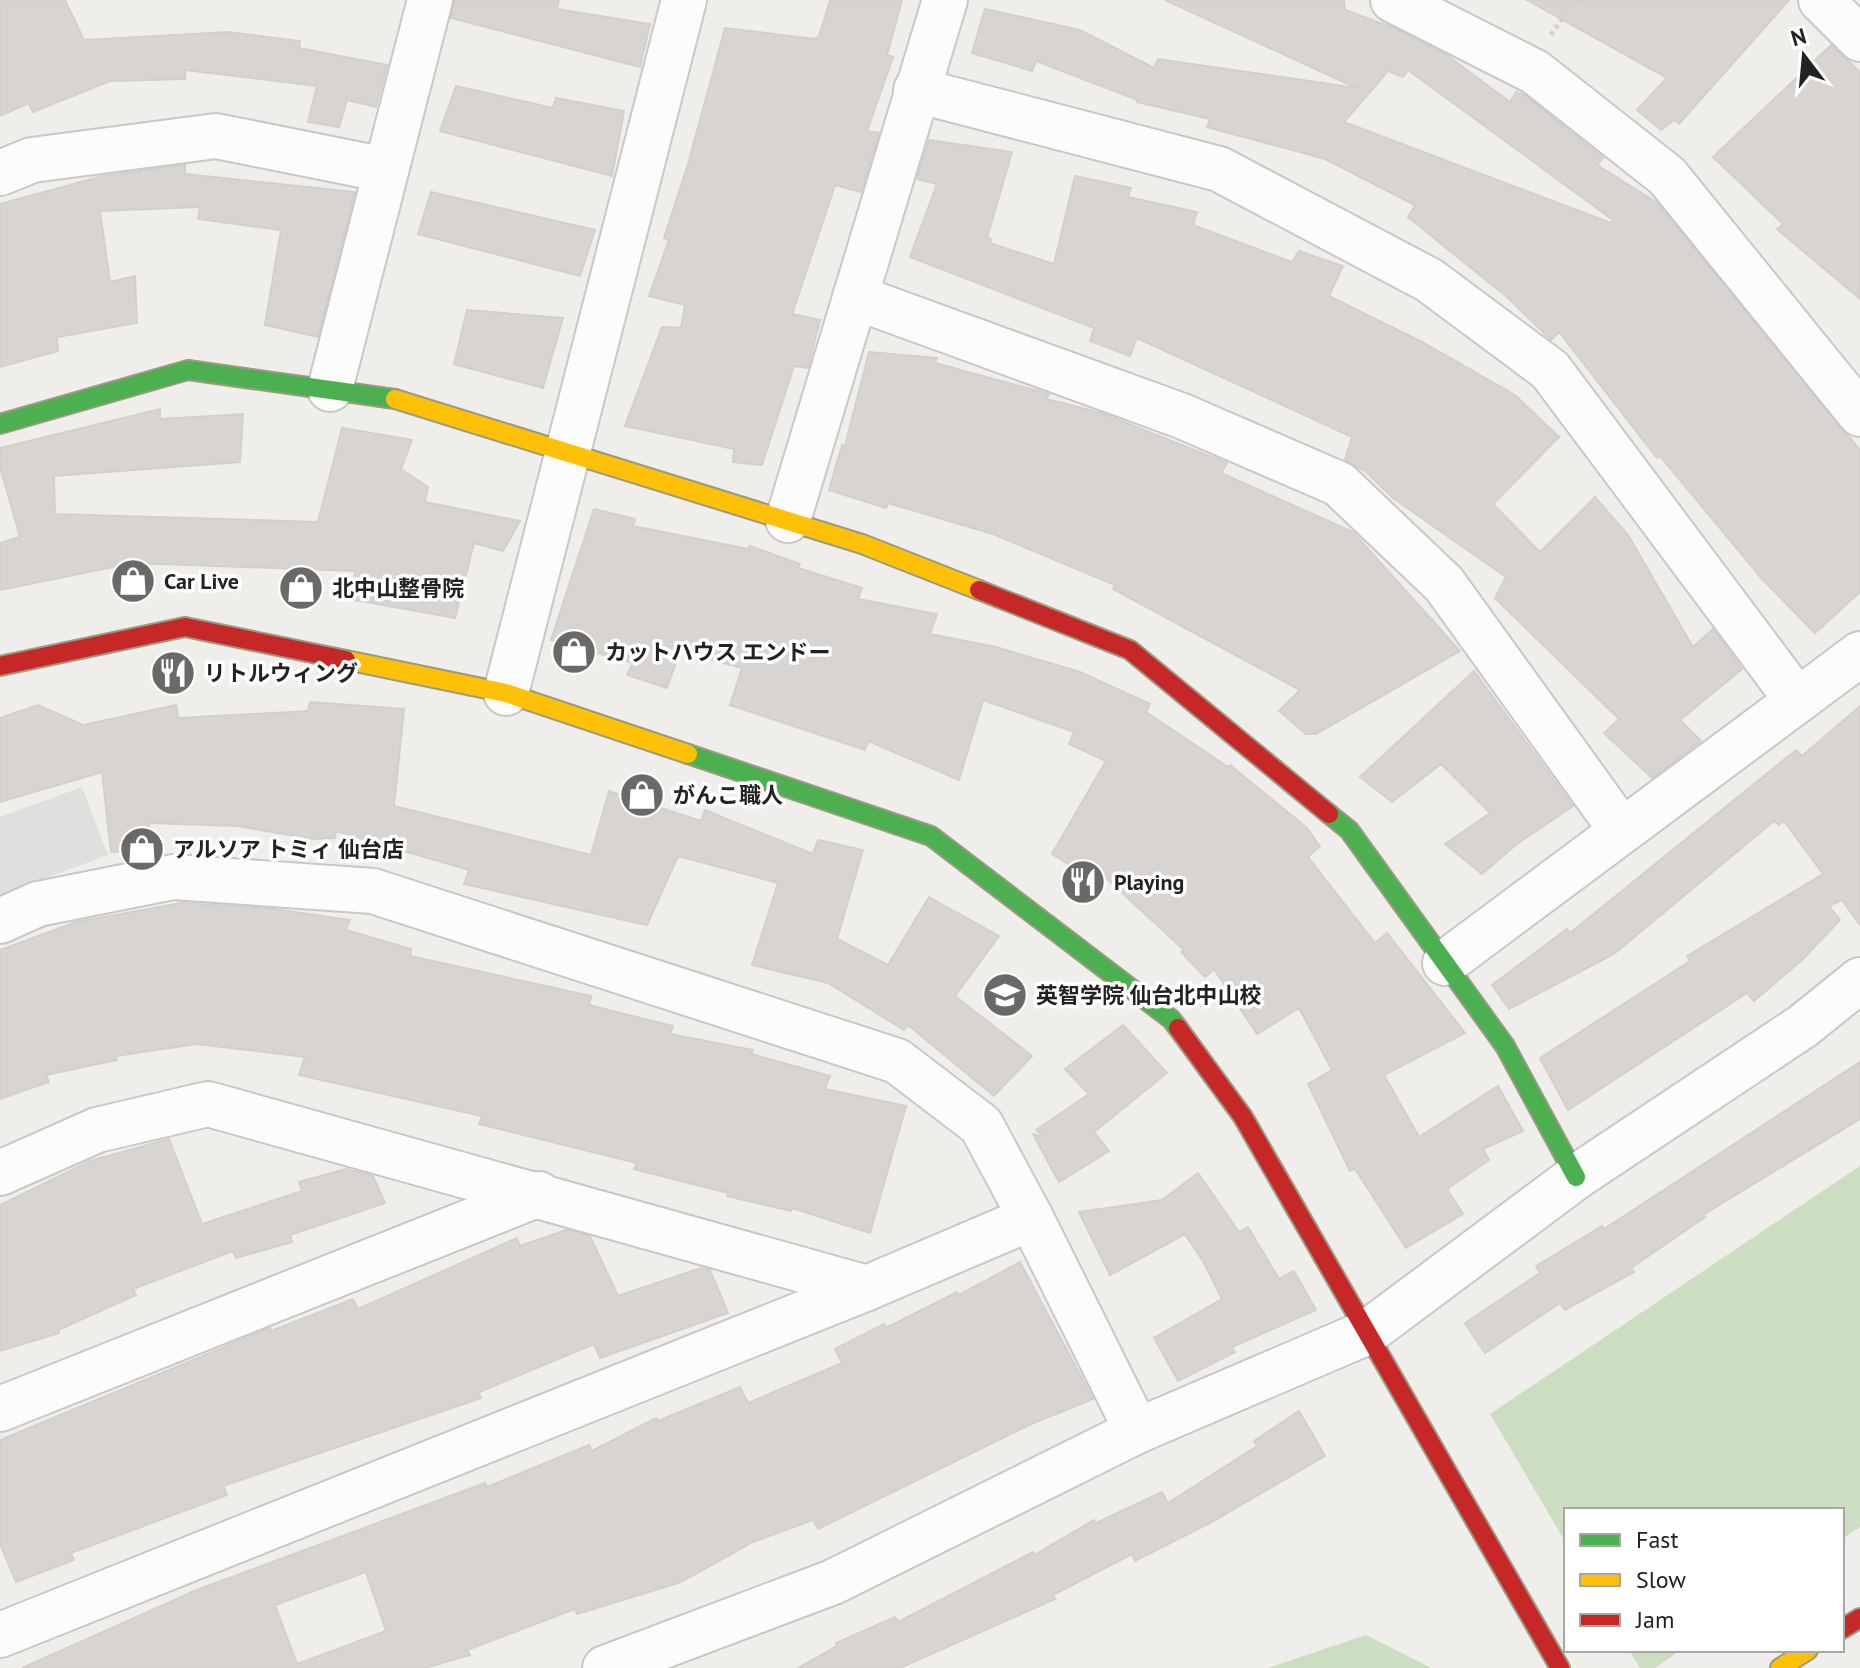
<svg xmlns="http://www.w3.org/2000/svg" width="1860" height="1668" font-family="'PT Sans','Noto Sans JP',sans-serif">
<rect width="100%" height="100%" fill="#f0eeeb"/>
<!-- forest -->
<g fill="#cbdec1">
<path d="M1860 1166V1527L1842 1539V1510H1566V1543L1490 1414Z"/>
<path d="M1366 1635 1431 1668H1268Z"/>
<path d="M1629 1650H1681L1655 1668H1640Z"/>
</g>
<!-- parking -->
<path fill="#e0dfde" d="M82 787 108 855 0 895V817Z"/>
<!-- building -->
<g fill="#d7d4d2" stroke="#d3d0cc" stroke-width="2" fill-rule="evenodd">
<path d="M0 0H65L84 40 228 32 300 41 299 48 387 65 376 107 347 100 339 127 308 122 317 86 185 70V79L110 81 33 112 29 103 0 116Z"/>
<path d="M454 0H559L557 9 650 24 640 67 451 18Z"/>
<path d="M830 0H902L887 55 893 57 867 131 879 133 861 192 835 185 792 314 820 320 808 368 794 366 762 465 733 462 734 449 625 426 662 327 681 328 685 305 649 296 669 240 664 238 688 164 725 28 815 39 819 36Z"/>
<path d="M1165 0H1344L1345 10 1394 28 1448 56 1510 102 1516 92 1524 95 1603 158 1597 165 1656 202 1860 450V592L1815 633 1763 580 1660 456 1657 458 1559 332 1551 340 1507 297 1408 217 1415 205 1325 159 1207 127 1210 119 1137 102 1138 100 1036 61 1032 71 972 53 985 9 1080 30 1154 68 1158 59 1357 88ZM1408 70 1613 220 1611 223 1344 122 1388 71 1403 77Z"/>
<path d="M1527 0H1789L1679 124 1674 120 1661 130 1637 110 1667 78Z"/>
<path d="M1831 45 1860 72V299L1777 229 1783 224 1713 157Z"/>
<path d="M456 86 553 108 556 98 624 111 612 176 440 131Z"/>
<path d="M929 140 1012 152 987 238 991 239 990 243 1054 264 1075 176 1131 188 1128 197 1197 212 1193 225 1292 262 1299 251 1343 266 1329 296 1422 342 1515 395 1559 437 1493 504 1540 552 1595 497 1628 535 1693 647 1713 629 1742 669 1680 720 1701 741 1652 778 1604 733 1619 719 1495 598 1506 577 1393 498 1365 471 1345 460 1352 437 1137 338 1130 356 1090 341 1094 328 910 257 937 184 917 179Z"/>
<path d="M185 165V174L355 192 318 337 265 325 281 230 198 219 200 207 100 211 110 282 135 276 137 323 57 337 58 351 0 367V204L103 176Z"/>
<path d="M431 192 595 230 580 276 418 234Z"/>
<path d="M467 310 563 318 543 388 454 364Z"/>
<path d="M869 352 937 358 935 363 1049 394 1047 399 1101 413 1227 463 1221 473 1353 532 1460 651 1316 734H1306L1279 711 1300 690 1113 589 1115 585 993 534 888 503 886 508 829 490 842 445 845 446Z"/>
<path d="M160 409V419L243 414 240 462 54 476 55 514 318 522 342 428 412 440 401 469 428 487 425 502 520 521 503 551 474 543 455 618 349 599 356 571 133 563 0 590V543L20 537 0 467V448Z"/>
<path d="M594 509 635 519 633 526 748 549 750 546 800 564 798 568 862 588 858 599 937 614 930 634 996 647 1080 672 1150 704 1146 712 1228 767 1230 765 1306 827 1320 846 1308 857 1375 943 1387 933 1465 1033 1384 1075 1419 1137 1498 1086 1523 1131 1483 1149 1489 1160 1447 1189 1463 1214 1406 1248 1355 1169 1350 1171 1308 1084 1332 1070 1299 1008 1257 1034 1214 969 1205 977 1181 952 1184 950 1106 878 1102 885 1052 854 1106 761 1069 744 1074 732 983 700 959 780 868 741 865 750 730 705 742 668 680 651 667 688 627 675 633 663 551 640Z"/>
<path d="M1474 671 1573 806 1517 844 1482 874 1445 844 1490 813 1441 764 1392 802 1360 777Z"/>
<path d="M310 702 404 709 394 806 591 855 609 791 701 821 705 810 813 854 818 840 863 850 837 939 888 965 929 897 999 936 955 996 1032 1056 994 1096 908 1025 904 1030 828 983 752 965 778 883 678 856 647 925 464 884 469 870 336 831 335 838 314 839 237 826 149 823 150 850 111 852 102 772 0 802V718L38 705 83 725 176 705 178 718 308 711Z"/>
<path d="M1860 706V925L1842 900 1829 906 1840 920 1802 960 1754 1001 1747 993 1568 1110 1540 1058 1690 961 1687 956 1823 874 1784 821 1779 825 1774 821 1614 954 1509 1009 1492 985 1567 929 1570 933 1796 750 1802 756Z"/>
<path d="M182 903 274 909 350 920 346 930 411 949 410 956 591 996 589 1005 673 1026 670 1034 753 1050 751 1054 830 1076 825 1089 906 1106 870 1233 792 1208 791 1211 727 1196 728 1193 634 1169 637 1163 479 1124 482 1116 299 1075 305 1057 197 1044 116 1056 117 1060 46 1075 49 1082 0 1099V950L76 922Z"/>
<path d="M1123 1025 1167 1073 1094 1132 1109 1151 1059 1182 1033 1134 1044 1137 1036 1130 1089 1094 1065 1069Z"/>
<path d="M1860 1062V1119L1703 1215 1705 1217 1631 1268 1634 1272 1565 1310 1560 1303 1485 1353 1465 1323 1540 1273 1536 1266 1602 1226 1604 1229Z"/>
<path d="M169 1139 202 1224 302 1191 299 1182 346 1169 373 1176 385 1203 290 1235 292 1242 236 1258 233 1251 133 1289 136 1295 58 1330 59 1333 0 1351V1205L90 1161Z"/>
<path d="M1198 1173 1239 1232 1248 1227 1279 1279 1294 1271 1316 1310 1232 1347 1235 1352 1178 1381 1154 1338 1222 1299 1204 1263 1185 1234 1110 1275 1079 1212 1162 1200Z"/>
<path d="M566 1230 590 1236 618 1296 701 1268 710 1270 728 1313 600 1358 594 1344 479 1392 481 1398 223 1486 227 1495 71 1553 74 1560 16 1582 0 1544V1440L270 1328 271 1331 353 1299 358 1309 517 1238 520 1246Z"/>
<path d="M1020 1262 1093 1399 1029 1425 818 1529 813 1520 753 1542 681 1582 577 1614 575 1609 467 1650 470 1655 425 1668H22L197 1590 485 1483 487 1487 589 1445 592 1451 656 1418 658 1421 740 1387 748 1403 842 1363 835 1349 884 1324 886 1328 957 1292 959 1295ZM366 1572 386 1631 297 1664 275 1605Z"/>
<path d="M1299 1411 1325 1456 1210 1523 1135 1561 1132 1554 1053 1595 1055 1599 900 1668H798L837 1646 836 1643 895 1617 898 1622 1033 1552 1034 1555 1094 1520 1096 1523 1162 1492 1168 1503 1257 1446 1254 1441Z"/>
</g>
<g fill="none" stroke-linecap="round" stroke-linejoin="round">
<!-- street casing -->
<g stroke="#c9c8c7" stroke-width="48">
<g id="street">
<path d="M1393 0 1535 72 1667 176 1860 414"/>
<path d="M1821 0 1860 39"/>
<path d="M916 90 1219 169 1429 280 1550 370 1797 700"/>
<path d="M0 173 32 160 216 136 386 170"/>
<path d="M855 297 1182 416 1339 484 1444 584 1622 831"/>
<path d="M330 389 430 0"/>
<path d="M788 520 945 0"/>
<path d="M506 693 684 0"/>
<path d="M0 921 38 904 173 877 373 891 897 1061 981 1125 1031 1218 1137 1431"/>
<path d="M1445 963 1860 654"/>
<path d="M0 1173 97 1130 208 1104 867 1288"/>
<path d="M0 1409 539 1194"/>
<path d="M0 1635 867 1288 1031 1218"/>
<path d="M605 1668 833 1582 1137 1431 1368 1332 1576 1177 1803 1026 1860 980"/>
</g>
</g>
<!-- fast casing -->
<g stroke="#999a82" stroke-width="22">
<g id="fast">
<path d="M0 424 188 370 395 399"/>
<path d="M688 754 931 836 1171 1019 1178 1028"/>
<path d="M1329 814 1349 830 1505 1046 1576 1177"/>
</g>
</g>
<!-- slow casing -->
<g stroke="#999a82" stroke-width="22">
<g id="slow">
<path d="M395 399 862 544 979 590"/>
<path d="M346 660 506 693 688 754"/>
<path d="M1780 1668 1808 1650"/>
</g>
</g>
<!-- jam casing -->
<g stroke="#999a82" stroke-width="22">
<g id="jam">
<path d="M979 590 1130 650 1329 814"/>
<path d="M0 666 185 627 346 660"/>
<path d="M1178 1028 1243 1117 1560 1668"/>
<path d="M1842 1629 1860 1618"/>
</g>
</g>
<!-- path -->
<path stroke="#dccecd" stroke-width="5" stroke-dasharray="4 4" stroke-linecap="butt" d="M1551 35 1575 0"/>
<!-- street -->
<use href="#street" stroke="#fdfcfc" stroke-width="44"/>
<!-- fast -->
<use href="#fast" stroke="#4caf50" stroke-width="18"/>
<!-- slow -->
<use href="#slow" stroke="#ffc107" stroke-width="18"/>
<!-- jam -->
<use href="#jam" stroke="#c62828" stroke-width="18"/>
</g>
<!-- icons -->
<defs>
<g id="shop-disc" transform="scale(2.3)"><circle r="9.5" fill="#6a6968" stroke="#fff"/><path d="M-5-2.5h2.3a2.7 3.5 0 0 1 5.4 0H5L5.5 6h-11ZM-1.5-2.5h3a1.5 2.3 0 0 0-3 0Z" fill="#fff"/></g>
<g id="restaurant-disc" transform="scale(2.3)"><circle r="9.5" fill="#6a6968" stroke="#fff"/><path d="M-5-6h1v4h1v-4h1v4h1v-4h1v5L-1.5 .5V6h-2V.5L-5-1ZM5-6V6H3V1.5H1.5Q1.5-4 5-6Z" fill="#fff"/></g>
<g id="school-disc" transform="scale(2.3)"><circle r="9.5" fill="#6a6968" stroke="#fff"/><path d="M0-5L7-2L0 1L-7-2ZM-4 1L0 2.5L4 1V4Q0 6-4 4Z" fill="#fff"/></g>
</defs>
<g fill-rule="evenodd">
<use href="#shop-disc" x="133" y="581"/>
<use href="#shop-disc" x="301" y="588"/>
<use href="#shop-disc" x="574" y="652"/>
<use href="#restaurant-disc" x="173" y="673"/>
<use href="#shop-disc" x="642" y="795"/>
<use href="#shop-disc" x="142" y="849"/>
<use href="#restaurant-disc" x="1083" y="882"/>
<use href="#school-disc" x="1005" y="995"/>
</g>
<g text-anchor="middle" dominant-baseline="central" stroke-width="7" stroke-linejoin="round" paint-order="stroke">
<!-- poi labels -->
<g font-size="22" font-weight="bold" fill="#222" stroke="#fff" text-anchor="start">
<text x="164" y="581">Car Live</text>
<text x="332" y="588">北中山整骨院</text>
<text x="605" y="652">カットハウス エンドー</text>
<text x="204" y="673">リトルウィング</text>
<text x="673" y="795">がんこ職人</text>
<text x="173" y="849">アルソア トミィ 仙台店</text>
<text x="1114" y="882">Playing</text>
<text x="1036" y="995">英智学院 仙台北中山校</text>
</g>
</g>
<!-- legend -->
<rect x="1564" y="1508" width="280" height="144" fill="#ffffff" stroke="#a7a7a7" stroke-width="2"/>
<rect x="1580" y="1534" width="40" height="12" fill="#4caf50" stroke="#a7a7a7" stroke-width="2"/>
<text x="1636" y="1548" font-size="24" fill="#222222">Fast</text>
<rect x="1580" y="1574" width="40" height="12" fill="#ffc107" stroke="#a7a7a7" stroke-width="2"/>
<text x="1636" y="1588" font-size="24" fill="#222222">Slow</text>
<rect x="1580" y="1614" width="40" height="12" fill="#c62828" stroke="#a7a7a7" stroke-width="2"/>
<text x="1636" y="1628" font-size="24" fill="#222222">Jam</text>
<!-- north arrow -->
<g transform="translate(1804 56) rotate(344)" stroke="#ffffff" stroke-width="6" paint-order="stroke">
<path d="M0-6L14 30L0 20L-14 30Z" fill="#222222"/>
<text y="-12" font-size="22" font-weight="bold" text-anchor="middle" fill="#222222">N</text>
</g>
</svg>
